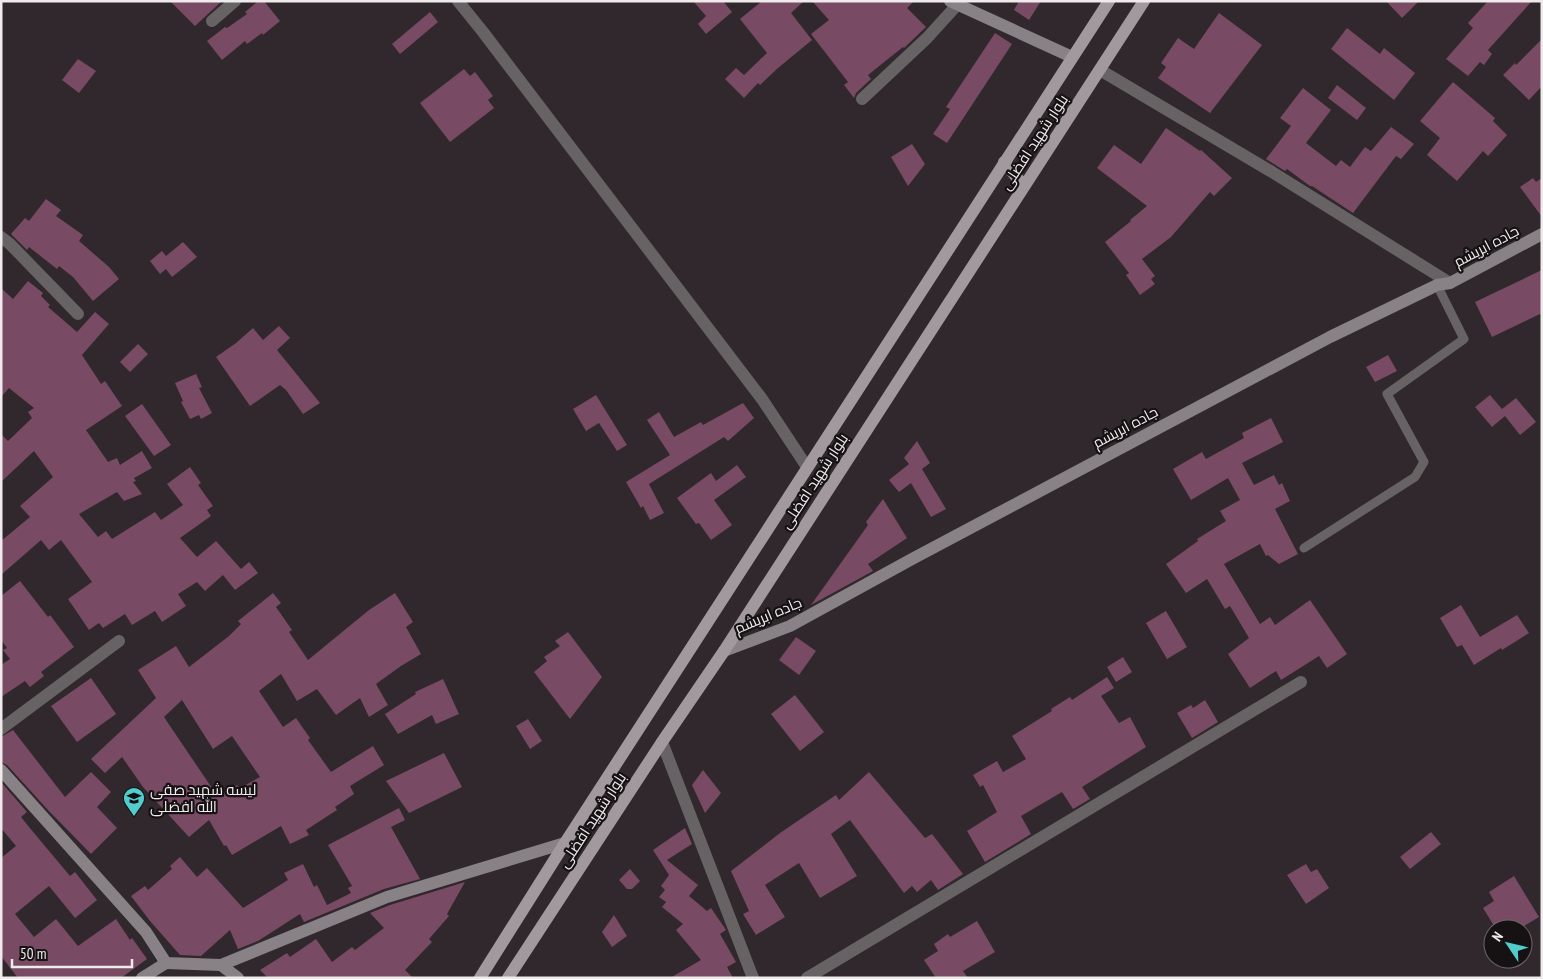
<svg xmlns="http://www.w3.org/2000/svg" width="1543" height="979" font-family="'PT Sans Narrow',Cairo,sans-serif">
<rect width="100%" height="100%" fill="#30282c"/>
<!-- building -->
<g fill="#784a63" fill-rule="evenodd">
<path d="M170 1H222L195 26Z"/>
<path d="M258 1H264L280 21 263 35 262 33 247 44 245 41 222 60 207 41 225 27 227 28 247 14 245 12Z"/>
<path d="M693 1H723L732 12 706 34 698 24 706 16Z"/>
<path d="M762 1H804L791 13 812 40 778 68 760 85 758 83 744 98 725 79 736 68 744 75 767 53 740 19Z"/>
<path d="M812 1H914L907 8 926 27 904 48 903 47 868 75 871 79 856 93 854 98 844 85 848 82 811 34 829 20Z"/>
<path d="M1019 1H1041L1029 20 1014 10Z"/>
<path d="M1386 1H1419L1402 18Z"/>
<path d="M1488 1H1532L1488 50 1492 54 1484 65 1480 62 1468 76 1446 59 1473 28 1468 23Z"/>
<path d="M430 12 438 22 400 54 392 44Z"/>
<path d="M1219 13 1262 45 1210 113 1158 78 1166 67 1161 63 1178 38 1194 49Z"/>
<path d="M1347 28 1380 54 1384 48 1415 73 1394 100 1331 49Z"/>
<path d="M995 33 1012 44 947 143 933 134 950 109 946 107Z"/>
<path d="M1542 39V86L1529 100 1503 75 1515 63 1516 65Z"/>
<path d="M78 59 96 71 79 93 62 80Z"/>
<path d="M464 69 470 76 475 72 493 96 488 100 494 108 450 142 420 103Z"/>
<path d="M1453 82 1495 118 1493 121 1507 135 1488 156 1483 151 1457 181 1427 155 1440 138 1420 121Z"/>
<path d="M1337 85 1366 108 1357 120 1328 98Z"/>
<path d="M1303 88 1331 110 1306 143 1336 166 1341 160 1350 167 1365 147 1371 151 1391 127 1414 144 1401 159 1396 156 1353 213 1312 186H1310L1287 169 1285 171 1266 159 1291 126 1280 118Z"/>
<path d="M1166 128 1200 151 1201 150 1232 178 1214 196 1210 192 1171 237 1142 259 1155 276 1151 279 1155 284 1140 295 1126 275 1129 273 1105 242 1131 221 1130 220 1147 206 1097 168 1114 145 1141 164Z"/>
<path d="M912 144 925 164 908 186 891 157Z"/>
<path d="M1533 178 1536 182 1542 178V217L1520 187Z"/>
<path d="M46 199 61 210 56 216 83 235 79 241 109 267 119 279 93 301 73 277 59 266 57 269 29 247 27 250 11 234 25 218 29 221Z"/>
<path d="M183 242 197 257 172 277 166 269 160 274 150 261 162 251 166 256Z"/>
<path d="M1542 270V313L1492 337 1475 302Z"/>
<path d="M28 281 43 293 41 296 50 305 48 307 77 332 95 312 109 324 82 355 101 384 105 381 122 406 86 430 108 462 117 458 120 465 142 451 152 468 134 478 136 481 133 482 142 494 124 501 117 492 79 514 98 537 106 531 112 539 155 512 161 520 183 505 167 484 190 467 201 483 198 485 213 506 207 510 211 516 180 538 197 557 216 541 241 569 249 562 258 573 235 590 223 575 205 591 197 582 178 594 186 606 162 622 155 611 132 625 125 614 103 628 99 623 89 630 68 599 92 582 61 540 49 550 41 540 1 575V541L30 517 20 506 53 477 34 451 1 482V434L8 441 32 418 28 412 34 408 9 388 1 397V288L13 299Z"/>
<path d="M279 326 290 338 277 350 320 403 303 414 286 390 280 385 250 406 216 357 236 343 253 328 263 340Z"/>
<path d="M138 344 148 354 130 372 120 362Z"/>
<path d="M1388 355 1397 371 1375 382 1366 367Z"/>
<path d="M196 374 202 387 199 388 212 413 201 419 199 415 190 419 181 402 183 401 175 383Z"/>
<path d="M596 395 627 445 617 451 599 423 586 431 573 409Z"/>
<path d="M1490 395 1502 409 1516 398 1536 422 1520 435 1505 416 1492 427 1475 407Z"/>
<path d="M743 403 754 418 728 441 724 437 649 484 664 513 650 520 643 506 641 508 626 482 670 455 647 420 659 412 674 437 701 422 703 425Z"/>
<path d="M142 404 171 445 154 456 125 416Z"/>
<path d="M1271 418 1283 442 1242 463 1254 485 1274 475 1279 485 1282 483 1290 501 1275 509 1298 554 1279 564 1268 555 1266 556 1260 544 1224 564 1260 624 1270 617 1275 625 1310 600 1347 654 1327 668 1319 656 1281 680 1276 671 1250 688 1228 654 1249 638 1230 606 1225 609 1207 579 1186 593 1166 564 1198 541 1197 539 1226 521 1220 511 1240 500 1228 478 1191 500 1173 469 1202 452 1206 459 1244 438 1242 433Z"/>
<path d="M917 441 930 463 922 469 946 509 931 517 911 483 899 492 889 480 909 464 904 458Z"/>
<path d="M737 465 746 477 714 500 732 525 711 540 699 523 696 524 677 498 711 473 716 481Z"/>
<path d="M883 499 907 538 868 564 873 571 811 605 868 525 866 522Z"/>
<path d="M20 581 48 617 50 615 74 647 41 672 44 676 30 687 25 681 1 697V665L10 659 3 650 7 648 1 640V596Z"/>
<path d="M273 593 281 603 276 607 292 630 289 632 308 660 369 610 395 593 413 622 406 627 421 654 401 666 376 684 388 705 369 717 360 698 336 715 317 689 297 701 281 674 259 691 283 727 296 718 310 738 308 740 331 772 373 746 384 765 350 786 354 794 335 807 337 810 306 830 309 835 290 844 281 826 232 855 226 845 224 846 209 820 189 837 143 787 122 757 105 773 91 759 156 698 138 670 176 646 189 667 229 636 241 624 238 621ZM182 700 213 749 232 736 260 777 240 788 237 785 218 797 164 717Z"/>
<path d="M1461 605 1480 637 1517 615 1529 633 1502 650 1501 648 1474 665 1462 645 1457 647 1440 618Z"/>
<path d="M1166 611 1187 647 1167 659 1146 623Z"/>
<path d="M568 632 602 677 570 719 534 672 547 661 544 657 560 646 555 641Z"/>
<path d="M796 637 816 651 799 675 779 660Z"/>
<path d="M1123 657 1132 672 1116 682 1107 667Z"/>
<path d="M1107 677 1114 688 1101 696 1119 723 1130 717 1146 747 1082 787 1090 799 1073 809 1062 792 1021 816 1031 834 985 862 967 831 997 812 983 785 980 787 973 775 997 761 1003 772 1026 759 1012 736 1052 711 1051 709 1070 697 1072 700Z"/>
<path d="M91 678 116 714 77 742 51 706Z"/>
<path d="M443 679 459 714 436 724 432 715 398 734 385 714 416 694 415 692Z"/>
<path d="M795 695 824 732 800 751 771 714Z"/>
<path d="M1205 700 1218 722 1192 738 1177 713 1191 705 1193 708Z"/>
<path d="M528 719 542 741 530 749 516 726Z"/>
<path d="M13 730 65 797 91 772 111 792 97 807 117 828 91 854 48 810 7 765 1 762V737Z"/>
<path d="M444 753 462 787 409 813 386 781Z"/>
<path d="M703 770 721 793 705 813 692 785Z"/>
<path d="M869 772 925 838 932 834 963 874 938 890 931 880 917 892 912 886 904 893 850 820 831 834 857 876 820 898 799 863 765 885 785 917 756 935 743 914 749 911 731 871 780 833 836 795 839 800Z"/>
<path d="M1 782 27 812 21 817 29 827 70 876 75 872 97 900 75 918 49 886 15 914 34 937 56 919 78 946 116 919 130 940 132 938 147 959 121 978H18L1 956V858L16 846 1 828Z"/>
<path d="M399 808 405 820 391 827 420 879 384 889 304 922 300 914 258 941 238 949 230 930 201 956 180 955 150 921 131 896 145 886 148 890 172 869 170 866 180 857 197 877 207 868 243 908 288 880 284 873 303 864 314 887 317 885 327 905 351 893 348 888 352 886 328 845Z"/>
<path d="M685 828 692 844 667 860 698 885 689 896 707 911 711 908 726 930 720 934 736 962 727 967 733 978H670L701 960 676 930 683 924 662 907 666 902 659 897 665 890 661 886 669 875 653 850Z"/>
<path d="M1431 832 1441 844 1410 869 1400 857Z"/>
<path d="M1306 864 1311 872 1317 869 1329 888 1306 904 1287 875Z"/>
<path d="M630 869 640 881 632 889H627L619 880Z"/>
<path d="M1514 876 1539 917 1519 929H1496L1483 908 1494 901 1489 892Z"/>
<path d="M465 882 447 914 449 916 429 939 432 942 405 970 413 978H268L260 970 287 953 290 957 316 939 332 962 352 947 355 950 384 928 370 913 390 905Z"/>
<path d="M614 915 627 936 612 947 602 932Z"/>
<path d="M977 921 995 952 963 971 968 978H936L924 960 938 951 934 944 948 934 950 937Z"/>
</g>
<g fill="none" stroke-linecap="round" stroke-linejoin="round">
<!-- lane -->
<path stroke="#676264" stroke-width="9" d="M1304 548 1415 477 1424 462 1387 394 1464 339 1437 285"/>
<!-- street -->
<g stroke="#676264" stroke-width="12">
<path d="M458 1 483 32 762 399 807 467"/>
<path d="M212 21 235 1"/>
<path d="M1100 70 1272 172 1450 283"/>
<path d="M862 99 927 38 957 5"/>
<path d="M1 237 10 244 78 314"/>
<path d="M1 729 119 641"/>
<path d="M662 742 753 978"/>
<path d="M807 978 1301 682"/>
</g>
<!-- secondary -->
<g stroke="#888185" stroke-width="12">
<path d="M950 1 1072 57"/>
<path d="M724 651 790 626 912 559 1330 337 1429 289 1437 285 1450 283 1542 234"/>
<path d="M1 770 146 932 166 963 221 965 238 978"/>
<path d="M221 965 387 897 565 843"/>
<path d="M142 978 166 963"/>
</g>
<!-- primary -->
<g stroke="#a2999e" stroke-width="12">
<path d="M1004 162 1024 186"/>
<path d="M480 978 565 843 1109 1"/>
<path d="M508 978 662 742 724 651 1144 1"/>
</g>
</g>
<!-- icons -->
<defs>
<g id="school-pin" transform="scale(1.125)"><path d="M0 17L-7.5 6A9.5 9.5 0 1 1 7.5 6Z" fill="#52cdce" stroke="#161214"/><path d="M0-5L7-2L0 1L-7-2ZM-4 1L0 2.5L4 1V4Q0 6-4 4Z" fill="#111"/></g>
</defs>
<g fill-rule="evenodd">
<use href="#school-pin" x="134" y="798"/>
</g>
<g text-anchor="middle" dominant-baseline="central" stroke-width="4.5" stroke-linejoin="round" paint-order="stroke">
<!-- street labels -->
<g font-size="15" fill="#efeaec" stroke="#161214">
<text transform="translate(1034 142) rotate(-57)">بلوار شهید افضلی</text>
<text transform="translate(1486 246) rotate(-28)">جاده ابریشم</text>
<text transform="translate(1125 427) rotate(-28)">جاده ابریشم</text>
<text transform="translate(814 481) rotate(-57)">بلوار شهید افضلی</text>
<text transform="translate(768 615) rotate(-23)">جاده ابریشم</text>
<text transform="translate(592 820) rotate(-57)">بلوار شهید افضلی</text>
</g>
<!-- poi labels -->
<g font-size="15" fill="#efeaec" stroke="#161214" text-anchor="start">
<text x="150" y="789">لیسه شهید صفی<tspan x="150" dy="17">الله افضلی</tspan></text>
</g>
</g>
<!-- border -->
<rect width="1543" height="979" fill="none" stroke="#efeaec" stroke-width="5"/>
<!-- north arrow -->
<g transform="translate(1508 944) rotate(305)"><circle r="24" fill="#161214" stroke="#6d686a"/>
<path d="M0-4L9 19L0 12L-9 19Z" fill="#52cdce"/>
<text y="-8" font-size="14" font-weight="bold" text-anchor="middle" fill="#efeaec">N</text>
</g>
<!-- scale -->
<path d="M12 959v8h120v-8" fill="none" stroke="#efeaec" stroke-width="2.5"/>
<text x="20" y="959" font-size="15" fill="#efeaec" stroke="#161214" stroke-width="4" paint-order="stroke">50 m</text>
</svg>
